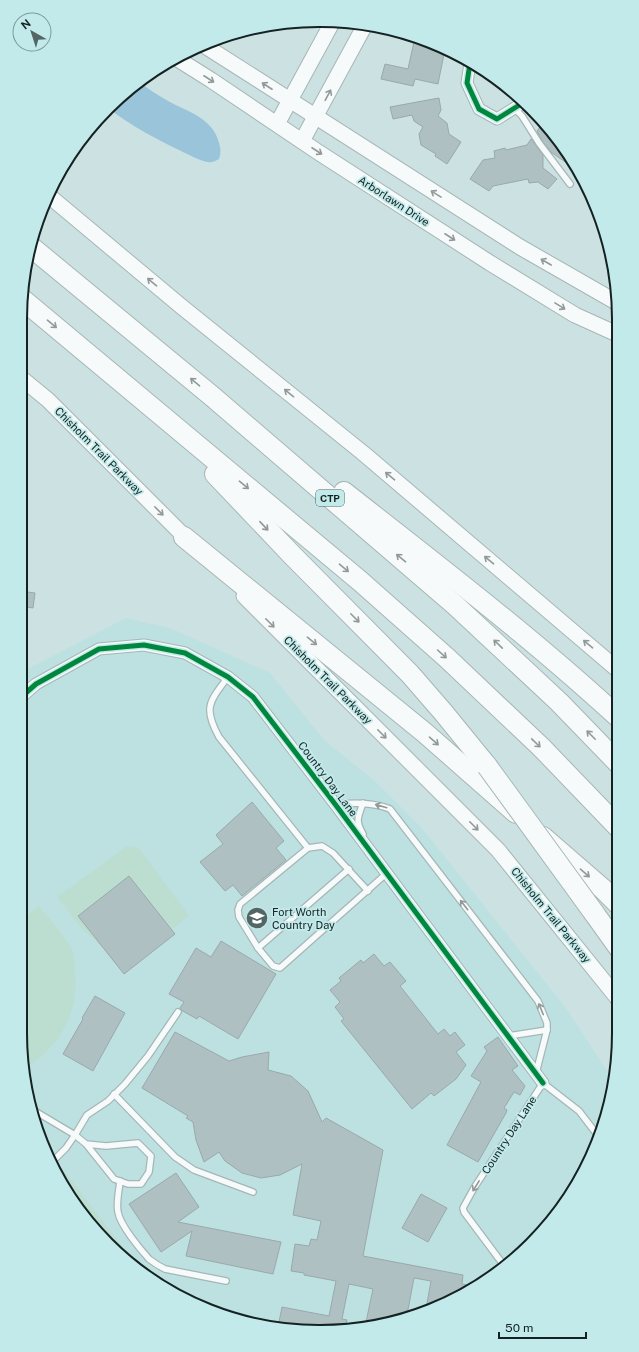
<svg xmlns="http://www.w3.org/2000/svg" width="639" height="1352" font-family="'Public Sans',sans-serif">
<rect width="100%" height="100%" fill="#cce1e1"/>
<!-- built -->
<path fill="#bde1e1" d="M126 618 170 628 270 673 325 741 376 782 422 828 566 1008 614 1081 613 1091 596 1147 545 1230 502 1270 452 1301 358 1329 261 1326 205 1309 153 1282 82 1215 36 1129 20 1032V673Z"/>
<!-- green -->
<g fill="#bcded0">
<path d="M127 846 139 848 189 916 157 941 103 948 81 928 57 897Z"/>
<path d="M39 906C49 919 70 940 74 955 75 960 75 966 75 971 79 1013 61 1045 26 1068L20 1032V921Z"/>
<path d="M63 1169 139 1269 82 1215 59 1172Z"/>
</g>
<!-- water -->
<path fill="#99c4d9" d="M139 82C148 89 158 95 168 101 188 112 213 118 219 143 221 149 221 153 219 159 215 161 212 163 208 162 200 161 192 156 185 153 158 140 131 126 108 108Z"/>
<!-- building -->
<g fill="#afc0c2" stroke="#99a9aa">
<path d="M415 37 434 43 445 49 438 84 415 79 413 86 381 79 385 64 408 69Z"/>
<path d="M439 98 441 110 438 116 447 123 449 134 461 142 447 164 435 156 436 154 421 145 419 134 423 127 414 121 412 115 393 119 390 107Z"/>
<path d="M543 123 557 137 575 169 551 152 542 141 537 131Z"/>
<path d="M531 139 543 155V168L557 179 548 189 538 182 529 183 528 179 493 186 489 191 470 179 483 160 495 158 494 151 505 148 506 150 527 145Z"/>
<path d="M20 591 35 593 33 608 20 606Z"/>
<path d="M252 802 284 841 276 848 286 860 242 896 233 885 225 891 200 862 223 844 216 835Z"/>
<path d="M129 876 175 934 124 974 78 916Z"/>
<path d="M221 941 276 974 238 1039 199 1016 197 1019 181 1010 180 1008 184 1002 169 994 196 948 211 957Z"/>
<path d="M374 954 384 966 390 962 406 981 400 986 438 1034 444 1029 450 1036 455 1032 465 1045 456 1052 466 1065 456 1079 434 1096 431 1093 412 1109 341 1021 344 1019 335 1007 340 1002 330 990 341 981 339 978 361 960 363 963Z"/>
<path d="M95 996 125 1013 93 1071 63 1054 83 1019 82 1018Z"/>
<path d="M175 1032 229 1061 242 1057 269 1052 268 1070 291 1076 308 1091 322 1122 326 1118 383 1150 363 1256 463 1275 462 1284 475 1287 452 1301 426 1309 431 1281 414 1278 407 1315 365 1327 373 1289 349 1284 342 1319 347 1320 345 1329 278 1327 282 1307 329 1316 336 1281 304 1275V1273L291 1271 295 1244 309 1246 311 1239 317 1240 321 1221 293 1215 302 1164 280 1175 261 1178 242 1173 225 1161 219 1152 204 1162 196 1140 193 1122 186 1118 188 1116 142 1088Z"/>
<path d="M498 1037 518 1066 512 1070 525 1086 520 1095 514 1092 504 1108 507 1110 506 1113 478 1162 447 1145 481 1082 471 1076 487 1051 484 1047Z"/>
<path d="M176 1173 199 1207 178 1222 281 1242 273 1274 186 1256 192 1231 161 1252 129 1204Z"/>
<path d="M421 1194 447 1208 428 1242 402 1228Z"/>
</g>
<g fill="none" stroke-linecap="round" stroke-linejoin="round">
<!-- lane casing -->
<g stroke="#a6b6b6" stroke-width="8">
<g id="lane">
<path d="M514 108 522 116 539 143 570 184"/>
<path d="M228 677C209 702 203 708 219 737L308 848"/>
<path d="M363 803C358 818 355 820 363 834"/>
<path d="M335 804C354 803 372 802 390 809L538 1001 547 1023V1030L536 1073"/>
<path d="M368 891 333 853 322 846 308 848 240 904 238 910 239 917 258 948 273 966 280 968 387 873"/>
<path d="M258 948 349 869"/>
<path d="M508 1036 547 1030"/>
<path d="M114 1094 175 1157 194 1170 253 1192"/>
<path d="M33 1110 75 1135 86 1144 114 1179 128 1184H141L149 1172 151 1156 138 1143 106 1146 86 1144"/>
<path d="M53 1161 66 1148 75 1135 87 1115 108 1101 125 1084 148 1056 178 1012"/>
<path d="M120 1181C119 1191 116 1203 118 1212 120 1225 140 1249 149 1259 154 1263 159 1266 165 1269L226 1281"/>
<path d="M505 1267 464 1212 463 1208 474 1188 543 1083 579 1111 599 1137"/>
</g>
</g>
<!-- street casing -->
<g stroke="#a6b6b6" stroke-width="13">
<g id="street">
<path d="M470 63 467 83 479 109 497 119 521 104 522 102"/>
<path d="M20 698 36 684 99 649 144 645 185 653 228 677 253 697 335 804 543 1083"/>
</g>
</g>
<!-- secondary casing -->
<g stroke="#a6b6b6" stroke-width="17">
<g id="secondary">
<path d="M202 44 520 247 616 302"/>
<path d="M176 58 211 80 318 152 490 263 575 315 617 334"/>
<path d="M277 124 333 21"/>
<path d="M302 141 365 25"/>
<path d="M48 195 182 307 363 453 618 670"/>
<path d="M20 377 48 400 191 543"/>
<path d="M244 596 498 850 619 1000"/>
</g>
</g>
<!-- highway casing -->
<g stroke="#a6b6b6" stroke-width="22">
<g id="highway">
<path d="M30 246 213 397 455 605 559 702 618 763"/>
<path d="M22 299 360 581 447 658 541 747 618 827"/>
<path d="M215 474 292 555 410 674 443 712 487 766"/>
<path d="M344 492C437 565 531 637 618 717"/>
<path d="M184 537 425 733 516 813"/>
<path d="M543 837 603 889 619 905"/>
<path d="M594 913 619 948"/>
</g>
</g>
<!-- lane -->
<use href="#lane" stroke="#f7fafa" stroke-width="5.5"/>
<!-- street -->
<use href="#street" stroke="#f7fafa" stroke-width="11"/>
<!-- secondary -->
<use href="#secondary" stroke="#f7fafa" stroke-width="15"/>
<!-- highway -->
<use href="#highway" stroke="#f7fafa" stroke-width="20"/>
<!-- highway-bridge casing -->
<g stroke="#a6b6b6" stroke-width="22" stroke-linecap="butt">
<path id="highway-bridge" d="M487 766 594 913"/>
</g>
<!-- highway-bridge -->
<use href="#highway-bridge" stroke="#f7fafa" stroke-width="20"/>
<!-- cycleway casing -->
<g stroke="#c3eaea" stroke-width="8">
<g id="cycleway">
<path d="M470 63 467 83 479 109 497 119 521 104 522 102"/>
<path d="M20 698 36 684 99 649 144 645 185 653 228 677 253 697 335 804 543 1083"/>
</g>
</g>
<!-- cycleway -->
<use href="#cycleway" stroke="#00873e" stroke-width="5"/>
</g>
<!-- one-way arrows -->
<defs><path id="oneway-shaft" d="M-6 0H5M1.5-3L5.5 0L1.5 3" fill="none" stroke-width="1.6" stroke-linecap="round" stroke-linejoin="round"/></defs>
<g stroke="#919999">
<use href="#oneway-shaft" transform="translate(209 79) rotate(33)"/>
<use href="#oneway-shaft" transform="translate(267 86) rotate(-147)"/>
<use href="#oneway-shaft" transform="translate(328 95) rotate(-62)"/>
<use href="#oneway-shaft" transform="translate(317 151) rotate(33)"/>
<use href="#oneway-shaft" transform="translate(436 194) rotate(-148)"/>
<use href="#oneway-shaft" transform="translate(450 237) rotate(33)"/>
<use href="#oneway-shaft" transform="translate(546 262) rotate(-150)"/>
<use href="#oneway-shaft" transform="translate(152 282) rotate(-140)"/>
<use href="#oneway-shaft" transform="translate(560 306) rotate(32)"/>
<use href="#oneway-shaft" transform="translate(52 324) rotate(40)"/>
<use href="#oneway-shaft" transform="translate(195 382) rotate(-140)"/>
<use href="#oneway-shaft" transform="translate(289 393) rotate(-141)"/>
<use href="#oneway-shaft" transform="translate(390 476) rotate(-140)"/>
<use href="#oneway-shaft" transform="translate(244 485) rotate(40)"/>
<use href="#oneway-shaft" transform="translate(159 511) rotate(45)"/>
<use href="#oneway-shaft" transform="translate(264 526) rotate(47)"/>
<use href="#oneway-shaft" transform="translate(401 558) rotate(-140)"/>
<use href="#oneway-shaft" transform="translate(489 560) rotate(-140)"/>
<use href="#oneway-shaft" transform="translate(344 568) rotate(40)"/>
<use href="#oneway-shaft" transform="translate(355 618) rotate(45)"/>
<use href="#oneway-shaft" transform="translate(270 623) rotate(45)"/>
<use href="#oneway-shaft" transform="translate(312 641) rotate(39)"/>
<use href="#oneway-shaft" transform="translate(498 644) rotate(-136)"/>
<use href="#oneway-shaft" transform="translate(588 644) rotate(-140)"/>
<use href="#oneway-shaft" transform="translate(442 654) rotate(42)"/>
<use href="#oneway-shaft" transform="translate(382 734) rotate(45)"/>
<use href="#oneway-shaft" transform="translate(591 735) rotate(-135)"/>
<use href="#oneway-shaft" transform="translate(434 741) rotate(41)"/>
<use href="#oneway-shaft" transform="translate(536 743) rotate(44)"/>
<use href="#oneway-shaft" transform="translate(381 806) rotate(-164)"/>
<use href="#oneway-shaft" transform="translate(474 826) rotate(45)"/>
<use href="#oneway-shaft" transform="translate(585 873) rotate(41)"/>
<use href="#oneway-shaft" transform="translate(464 905) rotate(-128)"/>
<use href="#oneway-shaft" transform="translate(541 1009) rotate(-112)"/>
<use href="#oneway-shaft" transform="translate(476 1186) rotate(122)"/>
</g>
<!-- icons -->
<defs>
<g id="school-disc" transform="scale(1.15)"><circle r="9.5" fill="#546565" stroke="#c3eaea"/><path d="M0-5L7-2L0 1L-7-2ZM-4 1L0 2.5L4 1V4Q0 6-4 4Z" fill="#fff"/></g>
</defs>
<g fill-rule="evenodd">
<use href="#school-disc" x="257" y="918"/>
</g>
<g text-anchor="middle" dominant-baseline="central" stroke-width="3.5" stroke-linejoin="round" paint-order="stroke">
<!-- shield labels -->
<rect fill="#c3eaea" stroke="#485e5e" stroke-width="1" x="316" y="490" width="28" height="16" rx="3"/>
<g font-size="10" font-weight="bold" fill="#142222">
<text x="330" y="498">CTP</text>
</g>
<!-- street labels -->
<g font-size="11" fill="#142222" stroke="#c3eaea">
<text transform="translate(394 201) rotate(33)">Arborlawn Drive</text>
<text transform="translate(99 451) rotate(45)">Chisholm Trail Parkway</text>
<text transform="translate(328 680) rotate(45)">Chisholm Trail Parkway</text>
<text transform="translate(328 779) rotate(53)">Country Day Lane</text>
<text transform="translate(551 915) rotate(51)">Chisholm Trail Parkway</text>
<text transform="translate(509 1135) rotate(-57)">Country Day Lane</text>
</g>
<!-- poi labels -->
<g font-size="11" fill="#142222" stroke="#c3eaea" text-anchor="start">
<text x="272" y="912">Fort Worth<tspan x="272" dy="13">Country Day</tspan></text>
</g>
</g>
<!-- crop -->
<path d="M0 0H639V1352H0ZM319 27H320A292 292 0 0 1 612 319V1033A292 292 0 0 1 320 1325H319A292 292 0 0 1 27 1033V319A292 292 0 0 1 319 27Z" fill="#c3eaea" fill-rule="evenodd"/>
<path fill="none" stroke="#142222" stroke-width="2" d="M319 27H320A292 292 0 0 1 612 319V1033A292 292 0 0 1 320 1325H319A292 292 0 0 1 27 1033V319A292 292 0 0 1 319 27Z"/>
<!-- north arrow -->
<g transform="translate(32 32) rotate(321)"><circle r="19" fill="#c3eaea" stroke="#7d9a9a"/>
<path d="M0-3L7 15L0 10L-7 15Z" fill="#546565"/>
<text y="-6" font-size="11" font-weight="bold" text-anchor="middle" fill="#142222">N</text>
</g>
<!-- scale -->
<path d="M499 1332v6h87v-6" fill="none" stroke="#142222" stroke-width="2"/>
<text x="505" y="1332" font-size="12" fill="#142222" stroke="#c3eaea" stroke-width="3" paint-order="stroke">50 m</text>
</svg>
